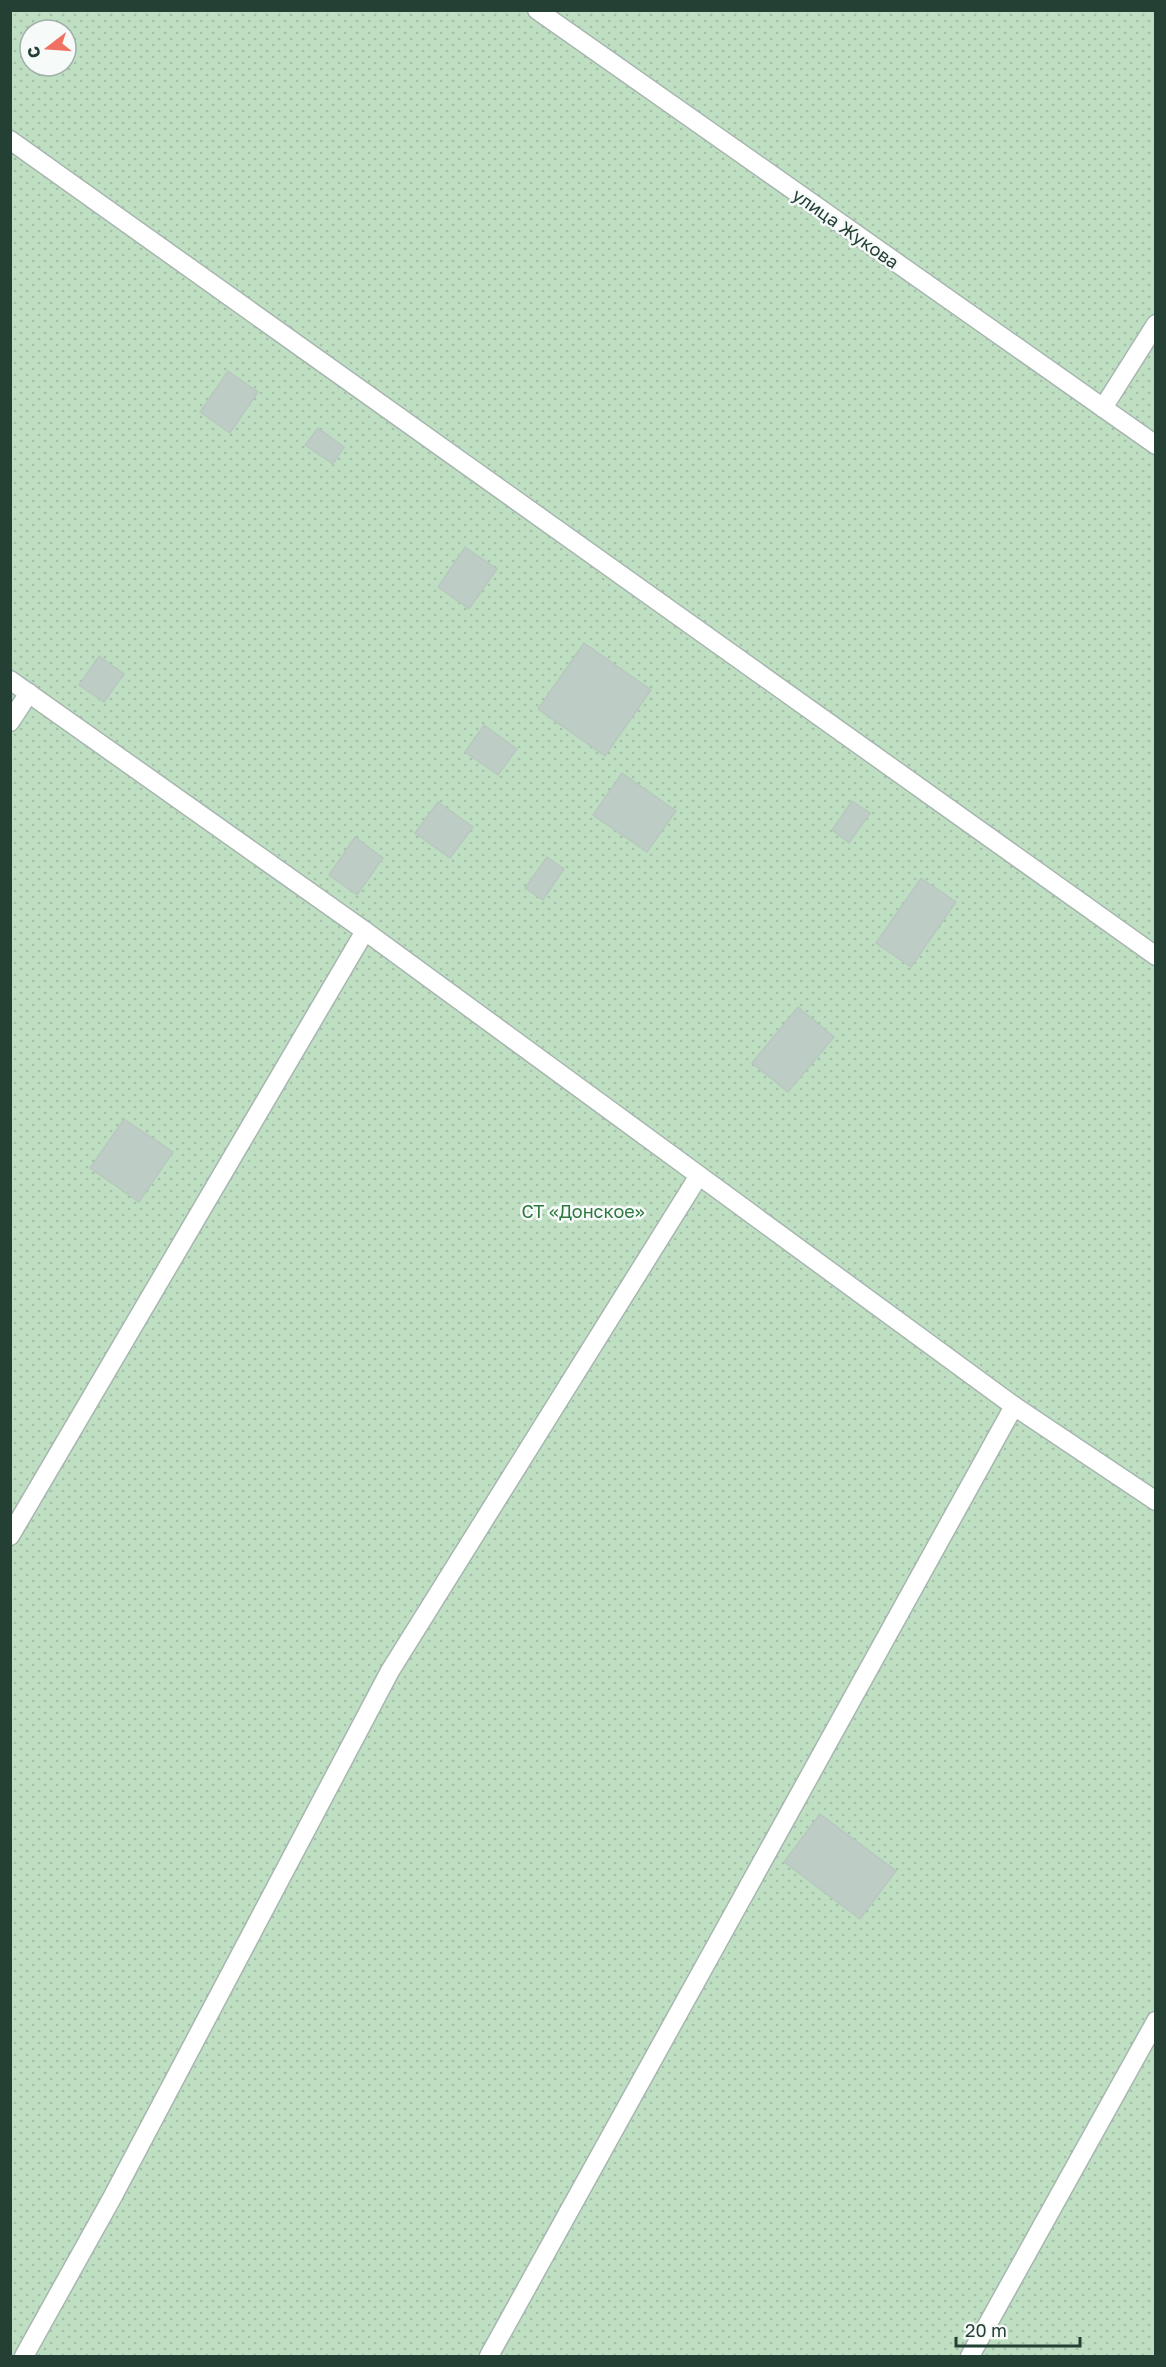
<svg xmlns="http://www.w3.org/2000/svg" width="1166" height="2367" font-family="'Golos Text',sans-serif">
<defs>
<pattern id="garden-dots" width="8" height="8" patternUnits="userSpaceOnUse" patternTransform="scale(1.5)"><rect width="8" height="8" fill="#bfdfc3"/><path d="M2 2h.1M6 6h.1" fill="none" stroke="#a4c0a8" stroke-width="1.8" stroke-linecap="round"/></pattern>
</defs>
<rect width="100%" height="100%" fill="#e5eee9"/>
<!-- garden -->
<path fill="url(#garden-dots)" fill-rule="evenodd" d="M11 11H1155V2356H11ZM30 30H66V66H30Z"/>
<!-- building -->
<g fill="#bdccc4" stroke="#b8c8bf" stroke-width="1.5">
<path d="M228 371 258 392 230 433 200 412Z"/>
<path d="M318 428 344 447 333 464 305 445Z"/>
<path d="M465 547 497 569 469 609 438 587Z"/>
<path d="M584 643 651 690 605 756 538 709Z"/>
<path d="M99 656 124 674 104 702 79 685Z"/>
<path d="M484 725 517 749 498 775 465 752Z"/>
<path d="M622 773 676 811 647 852 593 815Z"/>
<path d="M852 801 870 813 849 843 832 830Z"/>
<path d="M438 802 473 827 450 858 415 833Z"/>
<path d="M355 837 383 858 357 895 329 875Z"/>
<path d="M547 857 564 869 543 900 525 888Z"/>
<path d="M921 878 956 902 911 967 876 943Z"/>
<path d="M798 1007 834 1037 788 1092 752 1063Z"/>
<path d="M124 1119 173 1152 139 1202 90 1168Z"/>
<path d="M820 1814 896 1871 860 1919 784 1862Z"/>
</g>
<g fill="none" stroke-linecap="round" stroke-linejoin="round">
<!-- lane casing -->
<g stroke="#a7b6af" stroke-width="21">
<g id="lane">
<path d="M537 10 1156 445"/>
<path d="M10 140 1156 956"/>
<path d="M1103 408 1156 324"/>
<path d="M10 680 365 931 1014 1406 1156 1501"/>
<path d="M10 722 29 693"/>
<path d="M10 1536 365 931"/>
<path d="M24 2356 113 2196 390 1671 698 1177"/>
<path d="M489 2356 1014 1406"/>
<path d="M970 2356 1156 2021"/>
</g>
</g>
<!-- lane -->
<use href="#lane" stroke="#fff" stroke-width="18"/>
</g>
<g text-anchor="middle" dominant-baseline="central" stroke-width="5" stroke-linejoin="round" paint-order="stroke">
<!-- street labels -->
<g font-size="18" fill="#244035" stroke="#f6faf8">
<text transform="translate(846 228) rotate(35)">улица Жукова</text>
</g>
<!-- park labels -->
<g font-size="18" fill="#2e7741" stroke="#f6faf8">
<text x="583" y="1211">СТ «Донское»</text>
</g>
</g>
<!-- border -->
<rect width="1166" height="2367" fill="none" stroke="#244035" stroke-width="24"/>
<!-- north arrow -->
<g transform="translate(48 48) rotate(253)"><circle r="28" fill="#f6faf8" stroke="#a2b0aa" stroke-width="1.5"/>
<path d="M0-4.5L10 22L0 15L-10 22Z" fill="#f07161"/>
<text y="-9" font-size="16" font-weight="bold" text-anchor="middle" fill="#244035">С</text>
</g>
<!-- scale -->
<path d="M956 2337v9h124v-9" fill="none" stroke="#244035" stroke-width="3"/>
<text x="965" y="2337" font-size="18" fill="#244035" stroke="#f6faf8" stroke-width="4.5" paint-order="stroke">20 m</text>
</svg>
